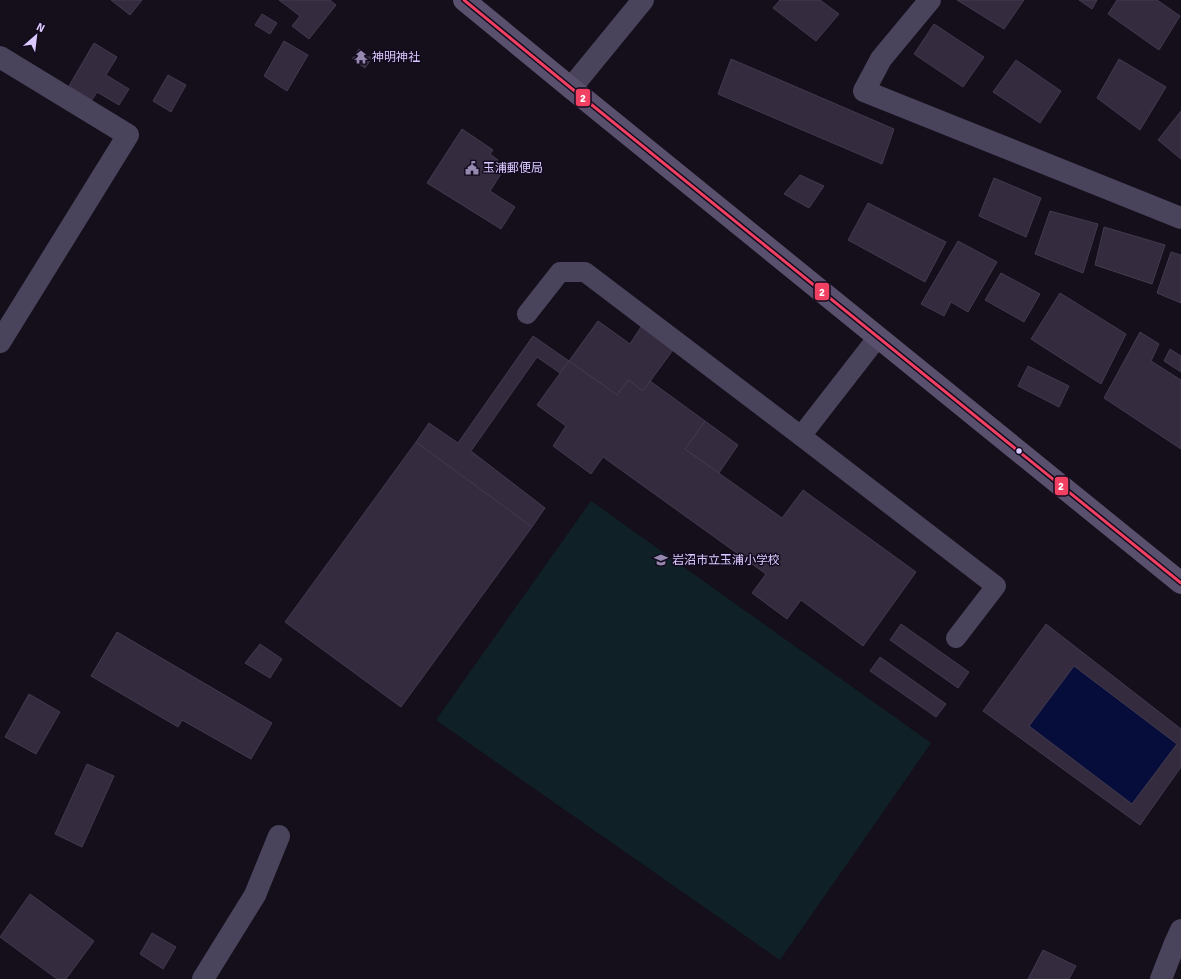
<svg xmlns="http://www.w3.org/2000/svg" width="1181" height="979" font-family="Signika,'Noto Sans JP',sans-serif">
<rect width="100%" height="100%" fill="#140f1a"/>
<!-- green -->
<path fill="#0f2127" d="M591 501 931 743 780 960 436 720Z"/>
<!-- water -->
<path fill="#070d3a" d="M1074 666 1177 744 1132 804 1029 726Z"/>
<!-- building -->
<g fill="#342c3e" stroke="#423950" fill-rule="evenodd">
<path d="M111 0H142L130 15Z"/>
<path d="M279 0H330L336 5 309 39 292 26 300 16Z"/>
<path d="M780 0H820L839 14 816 41 773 8Z"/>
<path d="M957 0H1024L1004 29Z"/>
<path d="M1079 0H1097L1092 9Z"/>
<path d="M1117 0H1157L1180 16 1159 50 1108 14Z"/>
<path d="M262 14 277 23 270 34 255 25Z"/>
<path d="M934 24 984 57 963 87 914 54Z"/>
<path d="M284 41 308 55 287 91 264 76Z"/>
<path d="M94 43 117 57 106 75 129 89 119 105 97 92 92 100 69 86Z"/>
<path d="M359 49 372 58 365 68 352 59Z"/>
<path d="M731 59 894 129 882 164 718 94Z"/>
<path d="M1119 59 1166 87 1140 130 1097 98Z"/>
<path d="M1016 60 1061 91 1040 123 993 92Z"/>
<path d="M168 75 186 85 171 112 153 101Z"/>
<path d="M1181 111V159L1158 140Z"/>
<path d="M462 129 493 150 490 154 498 160 495 164 504 169 490 191 515 207 501 229 427 183Z"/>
<path d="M800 175 824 186 809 208 784 194Z"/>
<path d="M994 178 1041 198 1026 237 979 216Z"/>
<path d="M868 203 946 242 925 282 848 240Z"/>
<path d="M1050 211 1098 224 1083 273 1035 254Z"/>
<path d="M1104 227 1165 245 1152 284 1095 265Z"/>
<path d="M958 241 997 262 968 312 951 302 944 316 921 304Z"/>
<path d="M1171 252 1181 255V303L1157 293Z"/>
<path d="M1001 273 1040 294 1024 322 985 300Z"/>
<path d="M1060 293 1126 334 1101 384 1031 339Z"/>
<path d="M598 321 630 344 641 327 673 350 643 391 628 380 617 395 569 361Z"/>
<path d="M1140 332 1159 344 1151 361 1181 380V449L1104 398Z"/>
<path d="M533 336 569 361 560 373 537 357 471 451 545 508 532 527 416 442 429 423 458 443Z"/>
<path d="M1170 349 1181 356V372L1164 361Z"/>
<path d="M569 361 617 395 628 380 643 391 650 381 705 421 685 449 782 518 803 490 916 572 863 646 801 600 787 619 752 593 766 574 603 457 591 474 553 446 566 426 537 405Z"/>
<path d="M1028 366 1069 386 1059 407 1018 386Z"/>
<path d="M705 421 738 445 719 473 685 449Z"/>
<path d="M416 442 532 527 401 707 285 622Z"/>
<path d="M901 624 969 672 958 688 890 640Z"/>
<path d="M1046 624 1181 729V767L1140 825 983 711ZM1074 666 1177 744 1132 804 1029 726Z"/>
<path d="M117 632 272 723 251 759 182 720 178 727 91 676Z"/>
<path d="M260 644 282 659 270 678 245 663Z"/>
<path d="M880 657 946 704 936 717 870 671Z"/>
<path d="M29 694 60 712 36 754 5 737Z"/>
<path d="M87 764 114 776 82 847 55 834Z"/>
<path d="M30 894 94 941 66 979H57L0 937Z"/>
<path d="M152 933 176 947 163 969 140 954Z"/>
<path d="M1043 950 1076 966 1069 979H1028Z"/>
</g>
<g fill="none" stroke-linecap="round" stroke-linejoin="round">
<!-- service -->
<g stroke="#4a435c" stroke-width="20">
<path d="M527 314 560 272H585L801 436 878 337"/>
<path d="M801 436 996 586 956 638"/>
</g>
<!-- minor -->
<g stroke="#4a435c" stroke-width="22">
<path d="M930 0 881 59 864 91 1181 218"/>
<path d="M0 57 128 135 0 342"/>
<path d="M571 88 643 0"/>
<path d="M203 979 255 895 279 836"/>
<path d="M1161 979 1175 943 1181 930"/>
</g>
<!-- secondary -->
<path stroke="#59506e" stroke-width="22" d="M464 0 571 88 1181 583"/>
<!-- bus-1 casing -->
<g stroke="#130b1f" stroke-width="6">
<path id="bus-1" d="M464 0 571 88 1181 583"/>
</g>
<!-- bus-1 -->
<use href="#bus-1" stroke="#f24062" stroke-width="3"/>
</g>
<!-- icons -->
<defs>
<g id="temple-bare" transform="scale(1.08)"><path d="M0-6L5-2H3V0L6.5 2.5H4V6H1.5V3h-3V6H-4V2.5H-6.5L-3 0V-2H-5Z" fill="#9688af" stroke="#130b1f" stroke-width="2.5" paint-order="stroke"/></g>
<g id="civic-bare" transform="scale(1.08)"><path d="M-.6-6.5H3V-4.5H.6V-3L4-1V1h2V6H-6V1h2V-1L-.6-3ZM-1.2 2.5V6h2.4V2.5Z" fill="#9688af" stroke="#130b1f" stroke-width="2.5" paint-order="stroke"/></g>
<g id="school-bare" transform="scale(1.08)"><path d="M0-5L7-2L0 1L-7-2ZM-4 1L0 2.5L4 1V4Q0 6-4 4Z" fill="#9688af" stroke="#130b1f" stroke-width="2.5" paint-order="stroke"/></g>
</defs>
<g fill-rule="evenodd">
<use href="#temple-bare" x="361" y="57"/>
<use href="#civic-bare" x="472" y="168"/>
<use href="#school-bare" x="661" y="560"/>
</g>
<!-- markers -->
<circle fill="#dcc9ff" stroke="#130b1f" stroke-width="1.5" cx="1019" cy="451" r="3.5"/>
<g text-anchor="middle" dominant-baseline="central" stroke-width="3" stroke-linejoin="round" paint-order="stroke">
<!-- poi labels -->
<g font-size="12" fill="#dcc9ff" stroke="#130b1f" text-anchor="start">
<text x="372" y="57">神明神社</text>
<text x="483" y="168">玉浦郵便局</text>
<text x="672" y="560">岩沼市立玉浦小学校</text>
</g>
</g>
<g stroke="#130b1f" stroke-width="1.5">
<rect x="575" y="88" width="16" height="19" rx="4" fill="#f24062"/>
<rect x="814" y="282" width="16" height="19" rx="4" fill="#f24062"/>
<rect x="1054" y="476" width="15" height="20" rx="4" fill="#f24062"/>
</g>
<g font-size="11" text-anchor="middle" font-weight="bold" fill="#fff">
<text x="583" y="102">2</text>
<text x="822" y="296">2</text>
<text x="1061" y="490">2</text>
</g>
<!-- north arrow -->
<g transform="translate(36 36) rotate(28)" stroke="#130b1f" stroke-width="3" paint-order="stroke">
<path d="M0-3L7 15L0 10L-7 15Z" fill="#dcc9ff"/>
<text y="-6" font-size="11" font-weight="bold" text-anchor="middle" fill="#dcc9ff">N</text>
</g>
</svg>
